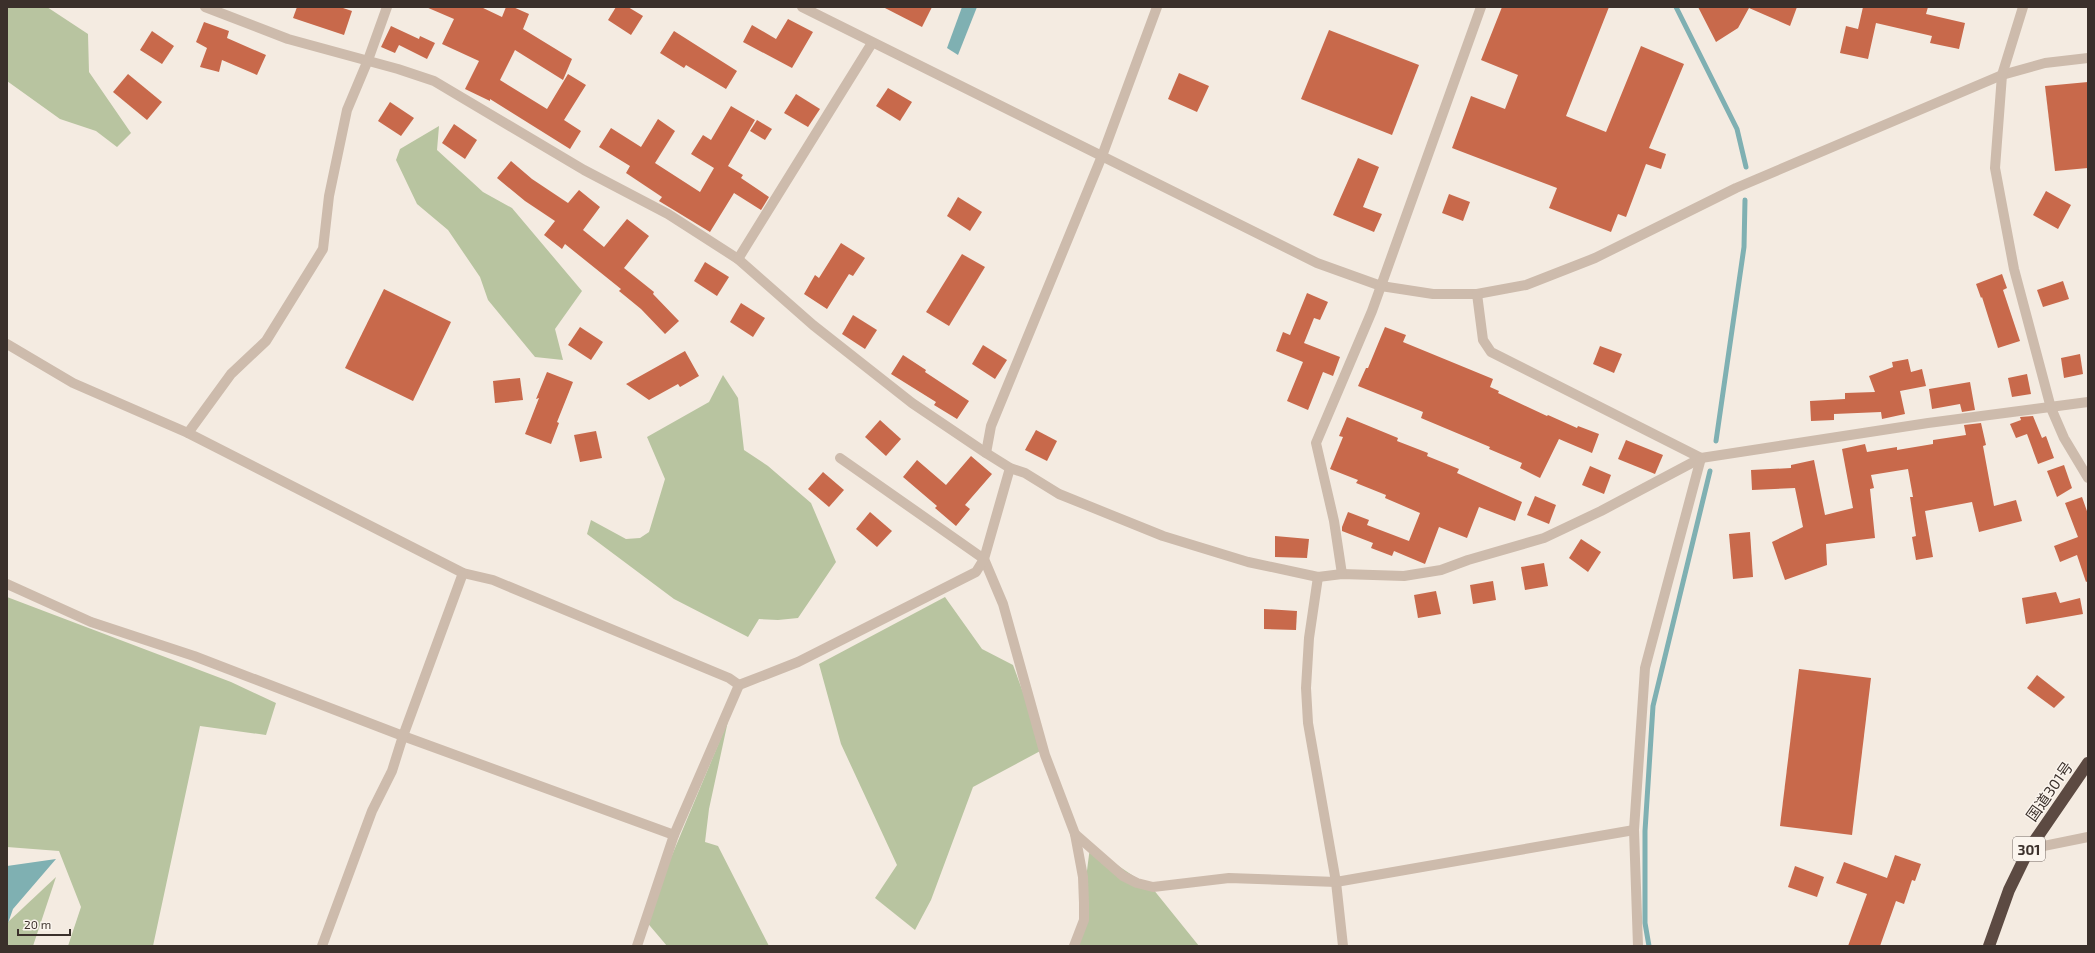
<svg xmlns="http://www.w3.org/2000/svg" width="2095" height="953" font-family="'Exo 2','Noto Sans JP',sans-serif">
<rect width="100%" height="100%" fill="#f4ebe1"/>
<!-- green -->
<g fill="#b8c4a0">
<path d="M7 7H47L88 34 89 72 131 133 117 147 96 131 60 119 7 81Z"/>
<path d="M439 126 437 150 483 192 512 208 582 291 555 329 563 360 535 357 488 300 480 277 448 230 417 204 396 160 400 149Z"/>
<path d="M723 375 738 398 744 450 768 466 811 503 836 562 798 618 778 620 759 619 748 637 674 599 587 534 591 520 626 539 640 538 649 532 665 479 647 437 709 402Z"/>
<path d="M7 597 231 682 276 703 266 735 200 726 153 946H68L81 907 59 851 7 847Z"/>
<path d="M945 597 982 649 1013 665 1044 749 973 787 931 900 915 930 875 898 897 865 841 744 819 664Z"/>
<path d="M728 721 709 809 705 842 718 846 769 946H667L645 920Z"/>
<path d="M1090 847 1153 889 1199 946H1072L1079 933Z"/>
<path d="M56 877 33 946H7L8 922Z"/>
</g>
<!-- water -->
<g fill="#7fb0b2">
<path d="M962 7H977L958 55 947 48Z"/>
<path d="M56 859 13 909 7 926V866Z"/>
</g>
<g fill="none" stroke-linecap="round" stroke-linejoin="round">
<!-- stream -->
<g stroke="#7fb0b2" stroke-width="5">
<path d="M1676 7 1737 129 1746 167"/>
<path d="M1716 441 1744 247 1745 200"/>
<path d="M1649 946 1645 923V831L1653 706 1710 471"/>
</g>
</g>
<!-- building -->
<g fill="#c8694b">
<path d="M297 7H340L352 11 344 35 293 18Z"/>
<path d="M426 7H481L502 17 506 7H513L529 14 523 29 572 59 563 80 515 50 500 80 547 109 568 74 586 85 564 120 581 131 570 149 490 99V101L465 89 479 61 442 44 454 19Z"/>
<path d="M616 7H628L643 16 631 35 608 20Z"/>
<path d="M883 7H932L922 27Z"/>
<path d="M1502 7H1609L1566 116 1606 132 1641 46 1684 64 1649 148 1666 154 1661 169 1646 164 1626 217 1618 214 1611 232 1549 208 1557 188 1452 148 1471 96 1505 109 1518 75 1481 60Z"/>
<path d="M1698 7H1797L1790 26 1749 8 1738 28 1716 42Z"/>
<path d="M1863 7H1928L1926 14 1965 23 1959 49 1930 43 1932 36 1876 23 1868 59 1840 53 1846 26 1858 29Z"/>
<path d="M788 19 813 32 792 68 743 42 752 25 776 39Z"/>
<path d="M204 22 229 31 227 38 266 55 257 75 222 60 219 72 200 67 207 48 196 42Z"/>
<path d="M391 26 419 39 420 36 435 43 427 59 399 45 395 53 381 47Z"/>
<path d="M1329 30 1419 65 1392 135 1301 99Z"/>
<path d="M152 31 174 46 162 64 140 50Z"/>
<path d="M674 31 737 71 726 89 686 65 684 68 660 53Z"/>
<path d="M1179 73 1209 86 1197 112 1168 99Z"/>
<path d="M128 74 162 102 147 120 113 92Z"/>
<path d="M2088 82V168L2055 171 2045 86Z"/>
<path d="M888 88 912 102 900 121 876 106Z"/>
<path d="M796 94 820 109 808 127 784 113Z"/>
<path d="M390 102 414 118 401 136 378 121Z"/>
<path d="M731 106 755 120 728 166 743 175 741 178 769 197 761 210 734 193 710 232 659 201 662 197 626 173 630 166 599 147 611 128 641 147 658 119 675 131 655 163 700 192 714 168 691 154 703 135 711 140Z"/>
<path d="M757 120 772 129 765 140 750 131Z"/>
<path d="M454 124 477 140 465 159 442 143Z"/>
<path d="M1358 158 1379 167 1363 207 1382 214 1374 232 1333 215Z"/>
<path d="M511 161 532 179 568 203 579 190 600 207 583 230 604 247 627 219 649 236 624 268 654 292 653 294 679 321 665 334 641 309 619 291 621 289 565 244 562 249 544 235 555 221 525 201 497 178Z"/>
<path d="M2046 191 2071 205 2058 229 2033 215Z"/>
<path d="M1449 194 1470 202 1463 221 1442 213Z"/>
<path d="M958 197 982 212 970 231 947 216Z"/>
<path d="M841 243 865 258 853 276 849 274 827 309 804 294 815 275 819 278Z"/>
<path d="M962 254 985 267 949 326 926 312Z"/>
<path d="M705 262 729 277 717 296 694 281Z"/>
<path d="M2002 274 2007 288 2003 290 2020 341 1998 348 1982 297 1981 298 1976 284Z"/>
<path d="M2063 281 2069 299 2043 307 2037 290Z"/>
<path d="M384 289 451 322 413 401 345 368Z"/>
<path d="M1307 293 1328 302 1320 320 1314 318 1304 343 1340 357 1333 376 1323 372 1308 410 1287 401 1303 362 1276 351 1283 332 1290 335Z"/>
<path d="M741 303 765 318 753 337 730 322Z"/>
<path d="M853 315 877 330 865 349 842 334Z"/>
<path d="M580 327 603 342 591 360 568 345Z"/>
<path d="M1385 327 1406 335 1403 342 1493 379 1490 387 1499 391 1498 393 1547 416 1548 415 1577 428 1578 426 1599 434 1592 453 1559 439 1540 478 1520 468 1522 463 1489 449 1490 447 1421 418 1423 412 1358 386 1366 368H1368Z"/>
<path d="M983 345 1007 360 995 379 972 364Z"/>
<path d="M1600 346 1622 354 1614 373 1593 364Z"/>
<path d="M685 351 699 376 680 387 678 384 649 400 626 384Z"/>
<path d="M2080 354 2083 374 2064 378 2061 358Z"/>
<path d="M903 355 926 370 925 372 969 401 957 419 934 405 936 402 891 374Z"/>
<path d="M1908 359 1911 372 1922 369 1926 386 1900 391 1905 414 1882 419 1881 412 1834 414V420L1811 421 1810 401 1845 399V393L1875 392 1869 376 1893 367 1892 362Z"/>
<path d="M547 372 573 382 557 422 559 423 551 444 525 434 539 398 536 399Z"/>
<path d="M2027 374 2031 394 2012 397 2008 378Z"/>
<path d="M520 378 523 400 495 403 493 381Z"/>
<path d="M1970 382 1975 410 1962 412 1960 404 1932 409 1929 389Z"/>
<path d="M2033 416 2042 438 2046 436 2054 458 2038 464 2027 434 2016 438 2010 424 2021 420 2020 417Z"/>
<path d="M1347 417 1398 438 1397 441 1428 453 1427 456 1459 469 1457 473 1522 502 1515 521 1479 507 1467 538 1439 527 1425 564 1394 551 1392 556 1371 548 1373 543 1342 531V527L1348 512 1369 520 1367 525 1409 541 1420 513 1385 498 1386 495 1356 483 1358 480 1330 469 1343 437 1339 436Z"/>
<path d="M880 420 901 439 886 456 865 437Z"/>
<path d="M1981 423 1986 445 1983 446 1994 506 2016 500 2022 521 1979 532 1972 502 1925 511 1933 557 1916 560 1912 537 1916 536 1910 497H1913L1908 469 1871 475 1874 488 1870 489 1875 538 1826 544 1827 565 1785 580 1772 542 1803 527 1795 488 1752 490 1751 470 1791 468V465L1814 460 1825 515 1853 508 1842 449 1865 444 1867 452 1897 447V450L1933 444V440L1966 435 1964 425Z"/>
<path d="M1036 430 1057 441 1047 461 1025 450Z"/>
<path d="M596 431 602 458 580 462 574 435Z"/>
<path d="M1626 440 1663 455 1655 474 1618 459Z"/>
<path d="M971 456 992 474 965 505 970 509 956 526 935 508 937 506 903 477 917 460 946 485Z"/>
<path d="M2064 465 2072 488 2057 497 2047 471Z"/>
<path d="M1590 466 1611 475 1604 494 1582 485Z"/>
<path d="M823 472 844 490 829 507 808 489Z"/>
<path d="M1535 496 1556 505 1549 524 1527 515Z"/>
<path d="M2082 497 2088 514V581L2086 582 2077 555 2060 562 2054 546 2078 537 2065 503Z"/>
<path d="M870 512 892 531 877 547 856 529Z"/>
<path d="M1750 532 1753 577 1733 579 1729 534Z"/>
<path d="M1275 536 1309 539 1307 558 1275 557Z"/>
<path d="M1581 539 1601 552 1588 572 1569 558Z"/>
<path d="M1544 563 1548 586 1525 590 1521 567Z"/>
<path d="M1493 581 1496 600 1473 604 1470 585Z"/>
<path d="M1436 591 1441 614 1418 618 1414 595Z"/>
<path d="M2056 592 2060 603 2080 598 2083 614 2026 624 2022 598Z"/>
<path d="M1264 609 1297 611 1296 630 1264 629Z"/>
<path d="M1799 669 1871 678 1852 835 1780 826Z"/>
<path d="M2037 675 2065 697 2054 708 2027 688Z"/>
<path d="M1895 855 1921 864 1915 881 1912 880 1904 904 1896 901 1880 946H1848L1867 894 1836 883 1844 862 1887 878Z"/>
<path d="M1795 866 1824 877 1817 897 1788 887Z"/>
</g>
<g fill="none" stroke-linecap="round" stroke-linejoin="round">
<!-- minor -->
<g stroke="#cdbbac" stroke-width="10">
<path d="M205 7 288 39 398 69 434 81 584 170 668 214 738 259 813 325 912 403 986 453 1010 468 1025 473 1059 494 1163 536 1248 562 1318 577 1342 574 1404 576 1441 570 1468 560 1544 538 1601 511 1701 458 1928 423 2088 402"/>
<path d="M802 7 1317 263 1381 286 1433 294H1477L1526 285 1595 258 1736 188 2002 75 2045 63 2088 58"/>
<path d="M2023 7 2002 75 1995 168 2014 269 2051 408 2064 438 2088 478"/>
<path d="M738 259 872 43"/>
<path d="M1477 294 1483 340 1491 352 1701 458"/>
<path d="M7 344 73 383 188 433 463 573 493 580 729 678 739 685 674 835 637 946"/>
<path d="M188 433 231 374 266 341 323 249 329 196 347 110 368 60 387 7"/>
<path d="M986 453 991 426 1102 156 1157 7"/>
<path d="M840 458 984 559 1003 604 1045 755 1075 834 1083 877 1084 903V920L1074 946"/>
<path d="M1342 574 1334 521 1316 443 1372 311 1481 7"/>
<path d="M1318 577 1309 638 1306 688 1308 723 1336 882 1343 946"/>
<path d="M7 584 91 622 194 656 403 736 674 835"/>
<path d="M739 685 798 662 976 572 984 559 1010 468"/>
<path d="M1075 834 1123 876 1137 883 1153 887 1229 878 1336 882 1634 830"/>
<path d="M2029 849 2088 837"/>
<path d="M322 946 372 811 392 771 403 736 463 573"/>
<path d="M1638 946 1634 830 1645 668 1701 458"/>
</g>
<!-- highway -->
<path stroke="#5c4a42" stroke-width="12" d="M1989 946 2009 890 2029 849 2088 763"/>
</g>
<g text-anchor="middle" dominant-baseline="central" stroke-width="3" stroke-linejoin="round" paint-order="stroke">
<!-- shield labels -->
<rect fill="#fbf5ee" stroke="#756b66" stroke-width="1" x="2013" y="837" width="32" height="24" rx="3"/>
<g font-size="14" font-weight="bold" fill="#3b302b">
<text x="2029" y="849">301</text>
</g>
<!-- street labels -->
<g font-size="15" fill="#3b302b" stroke="#fbf5ee">
<text transform="translate(2049 791) rotate(-55)">国道301号</text>
</g>
</g>
<!-- border -->
<rect width="2095" height="953" fill="none" stroke="#3b302b" stroke-width="16"/>
<!-- scale -->
<path d="M18 929v6h52v-6" fill="none" stroke="#3b302b" stroke-width="2"/>
<text x="24" y="929" font-size="12" fill="#3b302b" stroke="#fbf5ee" stroke-width="3" paint-order="stroke">20 m</text>
</svg>
